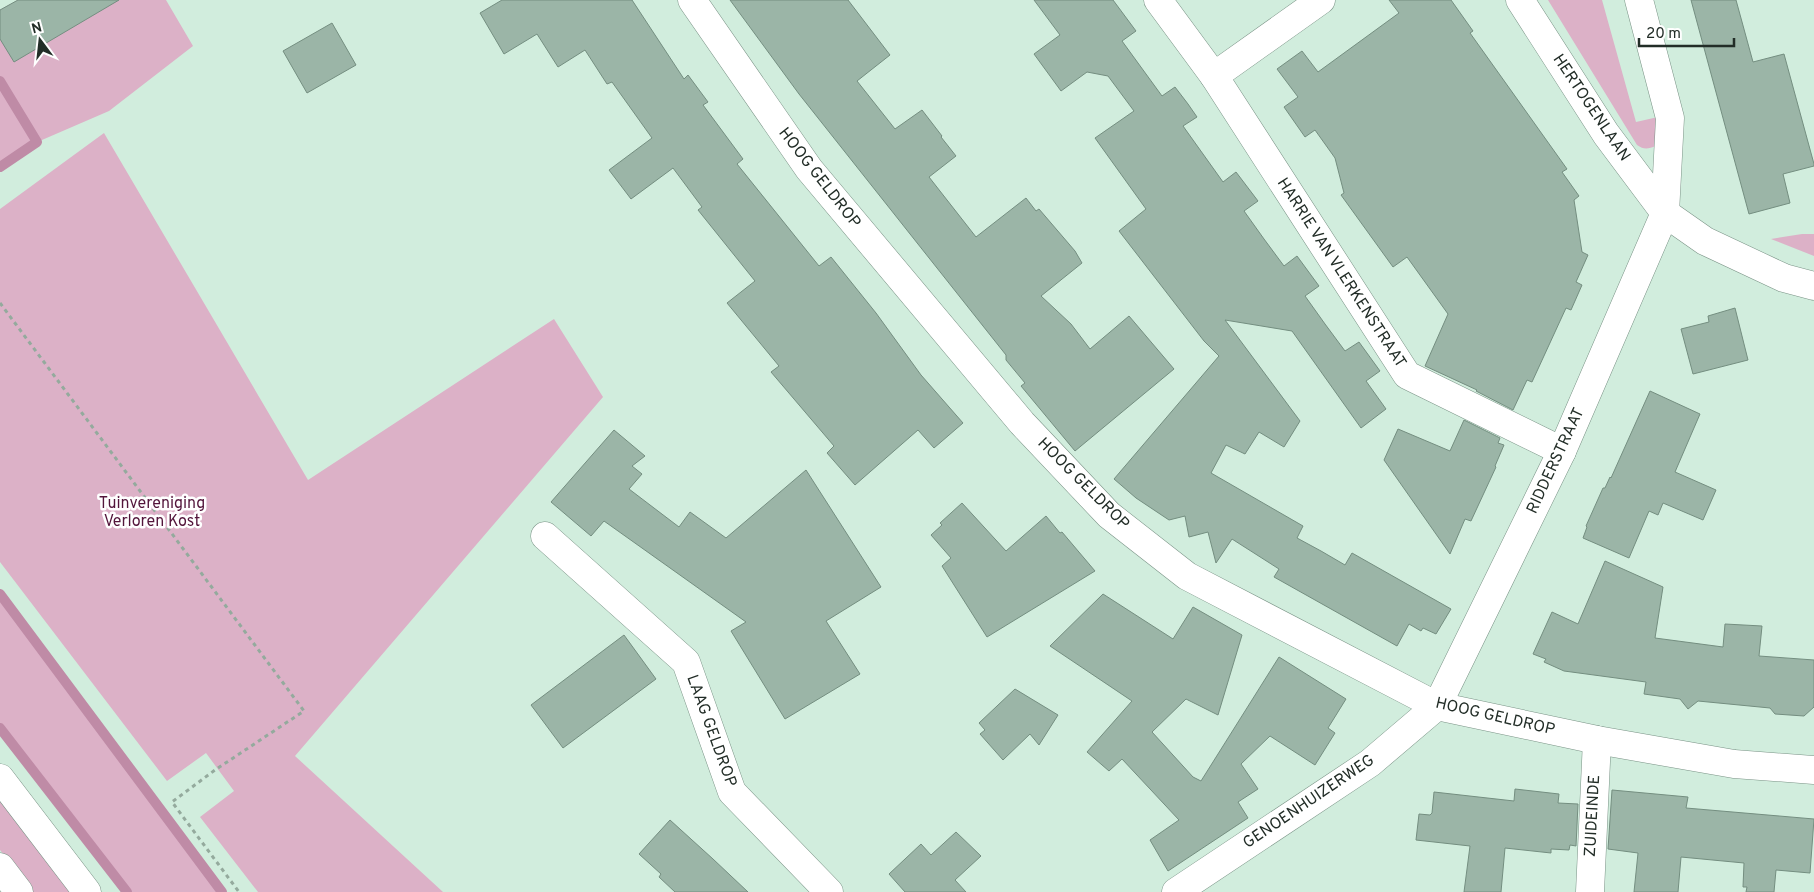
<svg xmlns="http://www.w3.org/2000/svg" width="1814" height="892" font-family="Overpass,sans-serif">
<rect width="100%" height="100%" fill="#d1eddd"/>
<!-- green -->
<g fill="#dcb1c7">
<path d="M18 0H166L193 46 109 111 35 143 0 167V10Z"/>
<path d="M1548 0H1602L1636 122 1658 117 1656 146C1648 149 1644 150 1637 145Z"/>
<path d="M104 133 308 480 554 319 603 397 295 756 443 892H258L200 817 234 791 206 753 167 781 0 562V209Z"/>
<path d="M1802 234H1814V256L1771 239Z"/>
<path d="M0 600 221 892H123L0 733Z"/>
<path d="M0 795 74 892H32L0 850Z"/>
</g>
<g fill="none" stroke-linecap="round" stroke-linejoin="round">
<!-- stream -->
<g stroke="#bf8ba6" stroke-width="10">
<path d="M0 81 37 142 0 167"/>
<path d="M0 594 222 892"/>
<path d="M0 728 127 892"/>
</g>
</g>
<!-- building -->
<g fill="#9bb5a7" stroke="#748e80">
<path d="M18 0H119L14 62 0 39V10Z"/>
<path d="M502 0H632L684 79 688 75 708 102 703 105 743 159 737 164 819 266 831 257 876 313 921 375 963 423 934 448 918 430 855 485 827 453 834 446 771 372 779 366 727 303 755 281 698 210 702 207 673 168 631 199 609 170 652 138 612 82 607 84 585 50 558 67 537 34 504 54 480 13Z"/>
<path d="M730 0H848L890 55 857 81 895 129 922 110 942 136 941 137 956 156 929 177 976 237 1026 198 1036 211 1039 209 1075 251 1082 263 1041 296 1071 324 1090 349 1129 316 1174 369 1075 451 1021 386 1025 383 1006 360V355L799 94Z"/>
<path d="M1034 0H1113L1136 31 1122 41 1162 96 1175 87 1188 104 1197 117 1183 126 1223 182 1236 172 1258 201 1244 211 1264 239 1284 266 1297 256 1319 286 1305 296 1325 324 1345 351 1359 342 1380 371 1366 381 1386 409 1361 428 1292 331 1225 320 1300 421 1284 447 1259 432 1245 454 1226 445 1211 473 1303 526 1297 538 1321 551 1345 565 1352 553 1451 609 1436 634 1423 628 1421 631 1409 624 1397 646 1274 577 1279 569 1232 539 1216 563 1208 532 1189 537 1185 516 1169 520 1136 498 1114 479 1219 356 1204 341 1119 231 1146 209 1095 138 1134 111 1108 76 1087 72 1061 91 1034 54 1060 35Z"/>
<path d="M1389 0H1451L1473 31 1470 33 1567 169 1562 172 1579 196 1574 200 1582 252 1588 255 1576 282 1582 285 1571 310 1566 308 1532 382 1527 380 1513 410 1476 391 1477 390 1425 366 1448 314 1407 257 1393 267 1341 195 1344 193 1335 158 1315 130 1305 137 1284 107 1298 97 1277 69 1302 51 1318 72 1399 13Z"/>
<path d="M1691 0H1736L1753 62 1784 54 1814 164V166L1783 174 1790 203 1749 214Z"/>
<path d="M332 23 356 65 307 93 283 51Z"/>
<path d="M1735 308 1748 360 1693 374 1681 329 1709 322 1708 316Z"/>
<path d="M1650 391 1700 414 1675 472 1716 490 1703 520 1663 503 1658 515 1649 511 1629 558 1583 538 1587 527 1586 526 1603 488H1605L1610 477 1611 478Z"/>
<path d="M1464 420 1500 438 1498 443 1504 445 1495 466 1496 467 1471 521 1465 519 1450 554 1384 460 1398 429 1450 451Z"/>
<path d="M614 430 645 456 632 466 642 474 629 489 679 527 690 512 726 538 806 470 881 587 826 621 860 674 785 719 731 631 746 622 604 521 591 536 551 502Z"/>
<path d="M962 503 1006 551 1046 516 1060 533 1062 532 1095 571 987 637 942 566 951 558 931 535 942 525 940 523Z"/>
<path d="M1605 561 1663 587 1655 638 1723 647 1725 624 1762 626 1759 656 1814 660V707L1804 716 1775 714 1770 708 1698 701 1688 709 1680 699 1644 694 1646 682 1564 671 1544 662 1546 659 1533 654 1552 612 1578 624Z"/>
<path d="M1103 594 1173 639 1193 607 1242 635 1218 715 1186 699 1152 732 1193 777 1201 781 1279 657 1346 699 1328 728 1335 733 1315 765 1270 736 1241 764 1258 789 1238 802 1248 818 1168 871 1150 840 1179 820 1122 759 1109 771 1087 752 1132 701 1050 646Z"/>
<path d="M624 635 656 679 563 748 531 705Z"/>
<path d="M1015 689 1058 715 1039 745 1030 734 1003 760 980 734 985 730 979 723Z"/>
<path d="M1515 789 1559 794 1558 803 1578 804 1576 846 1570 845 1569 850 1551 849V853L1505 848 1501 892H1464L1470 846 1416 840 1419 814 1430 815 1432 813 1434 792 1514 801Z"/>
<path d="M1612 790 1688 797 1686 808 1814 819 1810 873 1776 870 1774 892H1746L1747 887H1743L1744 863 1681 857 1678 892H1634L1638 853 1608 849Z"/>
<path d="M670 820 713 859 748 892H675L659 877 661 874 639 854Z"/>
<path d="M956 832 981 856 955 880 966 892H905L889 874 921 844 931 855Z"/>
</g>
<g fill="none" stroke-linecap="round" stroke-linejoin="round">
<!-- minor casing -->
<g stroke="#7a9386" stroke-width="29">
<g id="minor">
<path d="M692 0 809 169 1022 423 1109 515 1187 576 1437 706 1597 740 1734 764 1814 770"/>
<path d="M1158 0 1214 76 1407 375 1562 451"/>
<path d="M1520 0 1606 134 1665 213 1705 241 1784 278 1814 286"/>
<path d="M1214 76 1321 0"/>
<path d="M545 536 686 662 732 792 829 892"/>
<path d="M1176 892 1370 763 1437 706 1562 451 1665 213 1670 118 1639 0"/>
<path d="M1590 892 1597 740"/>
</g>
</g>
<!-- secondary casing -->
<g stroke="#7a9386" stroke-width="29">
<g id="secondary">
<path d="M0 778 87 892"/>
<path d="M0 867 19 892"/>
</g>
</g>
<!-- path -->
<path stroke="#94aa9d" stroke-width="3" stroke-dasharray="4 4" stroke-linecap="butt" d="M0 303 304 711 215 770 172 802 239 892"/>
<!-- minor -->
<use href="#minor" stroke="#fff" stroke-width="28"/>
<!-- secondary -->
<use href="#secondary" stroke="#fff" stroke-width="28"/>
</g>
<g text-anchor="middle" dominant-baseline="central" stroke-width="5" stroke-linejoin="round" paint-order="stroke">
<!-- street labels -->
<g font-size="16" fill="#222d27" stroke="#fff">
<text transform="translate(1591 108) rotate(56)">HERTOGENLAAN</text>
<text transform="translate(819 178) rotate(52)">HOOG GELDROP</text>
<text transform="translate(1341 273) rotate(57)">HARRIE VAN VLERKENSTRAAT</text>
<text transform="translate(1556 461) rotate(-65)">RIDDERSTRAAT</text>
<text transform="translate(1083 484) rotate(45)">HOOG GELDROP</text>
<text transform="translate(1495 717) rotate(13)">HOOG GELDROP</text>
<text transform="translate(711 731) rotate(70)">LAAG GELDROP</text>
<text transform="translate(1309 802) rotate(-34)">GENOENHUIZERWEG</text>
<text transform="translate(1593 816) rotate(-87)">ZUIDEINDE</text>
</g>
<!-- park labels -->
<g font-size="16" fill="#53153b" stroke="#fff">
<text x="152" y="504">Tuinvereniging<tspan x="152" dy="18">Verloren Kost</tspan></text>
</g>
</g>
<!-- north arrow -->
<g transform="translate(40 40) rotate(345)" stroke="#ffffff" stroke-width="4" paint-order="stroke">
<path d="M0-4L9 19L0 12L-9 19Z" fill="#222d27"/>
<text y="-8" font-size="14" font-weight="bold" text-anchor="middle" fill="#222d27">N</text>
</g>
<!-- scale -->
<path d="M1639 38v8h95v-8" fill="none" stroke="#222d27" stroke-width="2.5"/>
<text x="1646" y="38" font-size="15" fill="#222d27" stroke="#ffffff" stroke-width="4" paint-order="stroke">20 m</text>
</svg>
